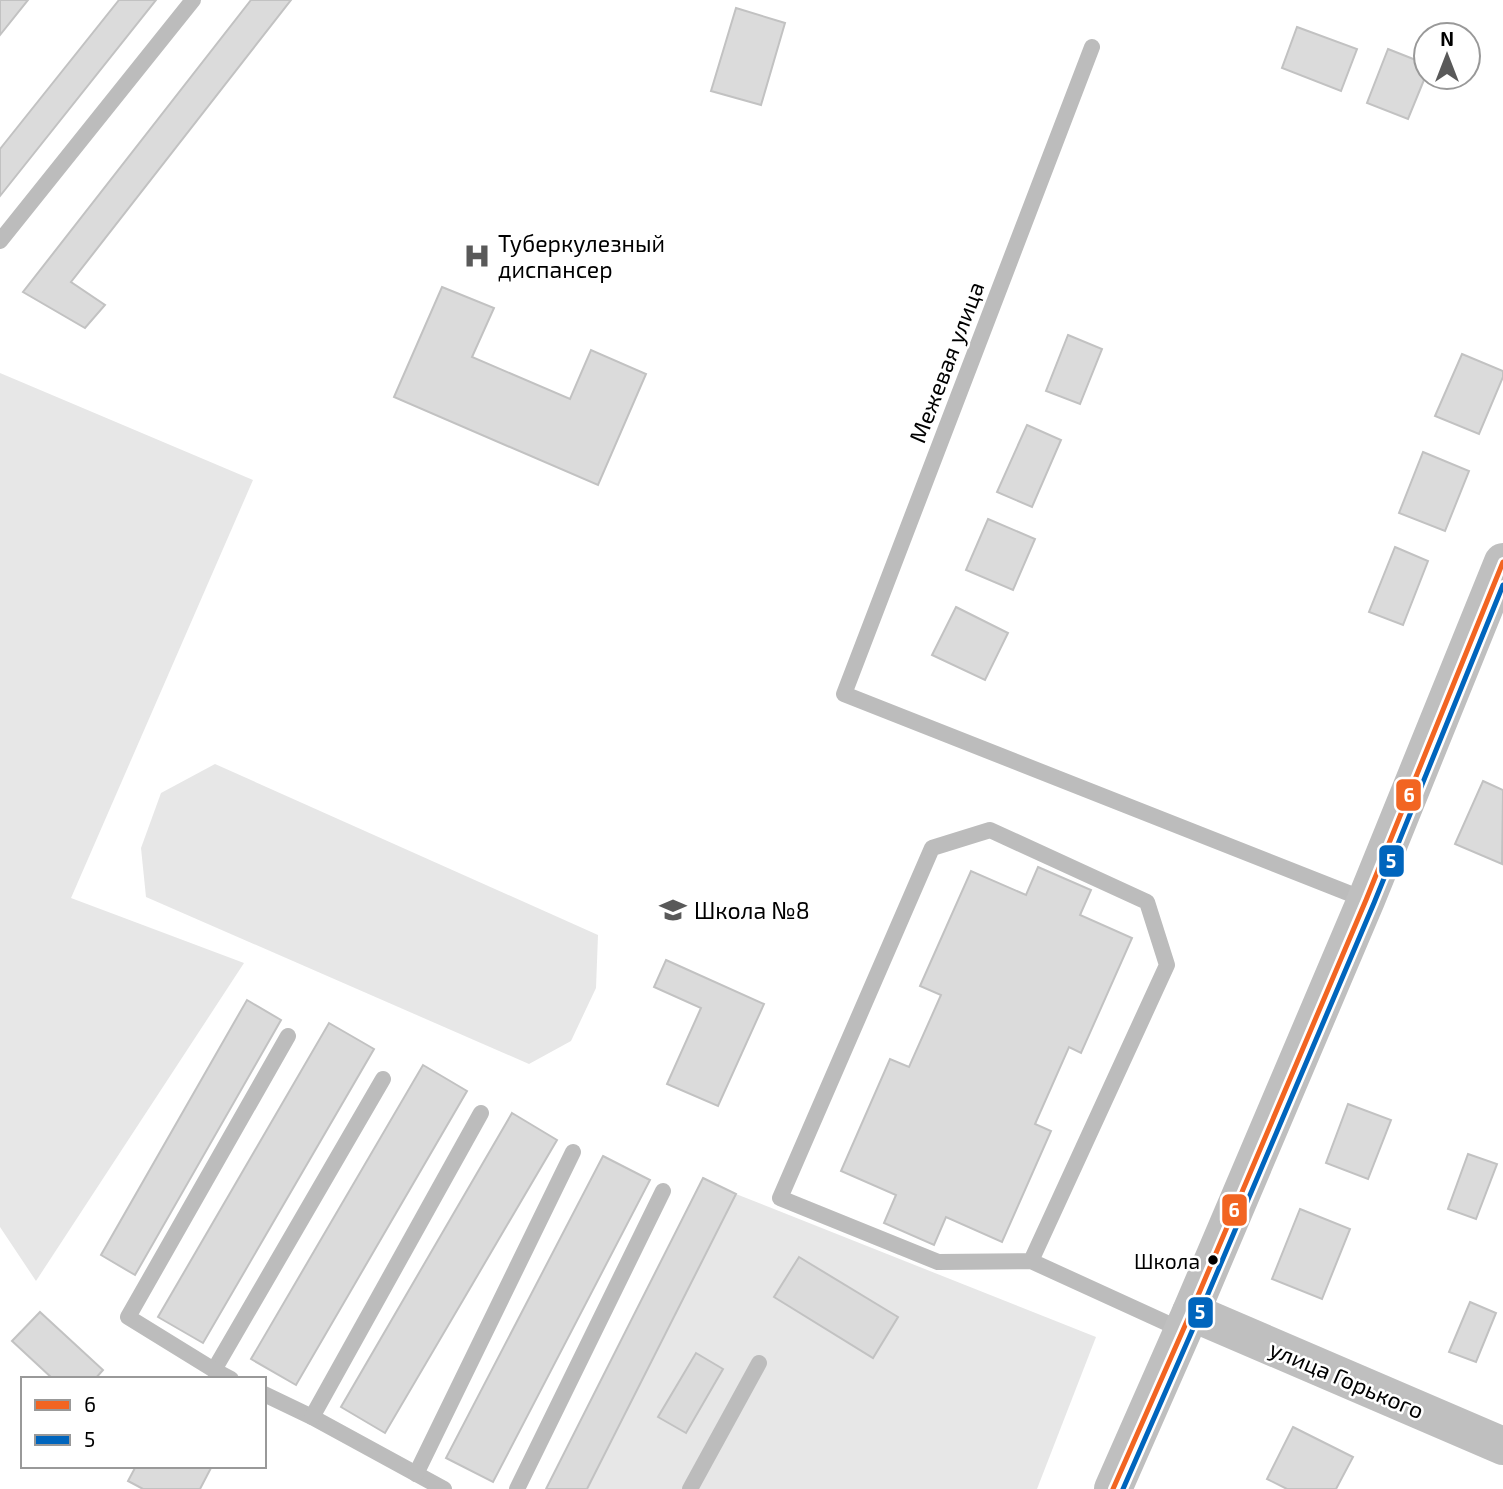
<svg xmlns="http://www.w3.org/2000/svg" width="1503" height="1489" font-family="'Exo 2',sans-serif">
<rect width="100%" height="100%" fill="#fff"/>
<!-- green -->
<g fill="#e7e7e7">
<path d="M0 373 253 480 71 898 244 963 36 1281 0 1227Z"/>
<path d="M215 764 598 935 596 988 571 1041 529 1064 146 897 141 848 161 793Z"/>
<path d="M736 1194 1096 1337 1037 1489H587Z"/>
</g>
<!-- building -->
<g fill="#dbdbdb" stroke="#c2c2c2" stroke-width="2">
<path d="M0 0H28L0 35Z"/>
<path d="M119 0H156L0 196V149Z"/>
<path d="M251 0H291L71 282 105 305 85 328 23 292Z"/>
<path d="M736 8 785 23 761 105 711 91Z"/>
<path d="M1297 27 1357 49 1341 91 1282 68Z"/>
<path d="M1388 49 1426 64V75L1408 119 1367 103Z"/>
<path d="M442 287 494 308 472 357 570 399 591 350 646 374 598 485 394 397Z"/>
<path d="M1068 335 1102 349 1080 404 1046 391Z"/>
<path d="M1462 354 1503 371V377L1479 434 1435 416Z"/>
<path d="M1027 425 1061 440 1032 507 997 492Z"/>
<path d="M1423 452 1469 471 1445 531 1399 513Z"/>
<path d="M988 519 1035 539 1013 590 966 570Z"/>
<path d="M1395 547 1428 561 1403 625 1369 612Z"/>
<path d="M956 607 1008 633 985 680 932 655Z"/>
<path d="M1483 781 1503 790 1502 864 1455 844Z"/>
<path d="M1038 867 1091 890 1080 915 1132 938 1081 1053 1069 1047 1035 1124 1051 1131 1002 1242 946 1217 934 1245 884 1223 896 1195 841 1171 890 1059 909 1067 941 995 920 986 971 871 1026 895Z"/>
<path d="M666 960 764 1004 718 1106 667 1084 701 1008 654 987Z"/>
<path d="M247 1000 281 1020 135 1275 101 1255Z"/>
<path d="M329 1023 374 1049 203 1343 158 1317Z"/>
<path d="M423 1065 467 1091 296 1385 251 1359Z"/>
<path d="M1348 1104 1391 1120 1368 1179 1326 1163Z"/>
<path d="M512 1113 557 1140 385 1433 341 1407Z"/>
<path d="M1468 1154 1497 1164 1476 1219 1448 1209Z"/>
<path d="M603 1156 650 1180 493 1482 446 1458Z"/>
<path d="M703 1178 736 1194 587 1489H546Z"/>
<path d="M1300 1209 1350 1229 1322 1299 1272 1279Z"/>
<path d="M799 1257 898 1317 873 1358 774 1297Z"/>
<path d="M1470 1302 1496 1313 1476 1362 1449 1352Z"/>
<path d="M40 1312 103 1370 95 1379H53L12 1341Z"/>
<path d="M696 1353 723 1369 686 1433 658 1417Z"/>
<path d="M1293 1427 1353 1457 1336 1489H1287L1267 1479Z"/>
<path d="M136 1466H212L200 1489H143L128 1481Z"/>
</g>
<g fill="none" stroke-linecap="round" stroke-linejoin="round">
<!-- lane -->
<g stroke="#bcbcbc" stroke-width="16">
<path d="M1092 47 844 694 1366 900"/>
<path d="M0 241 193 0"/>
<path d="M1031 1261 1167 965 1147 902 990 830 932 848 780 1198 938 1262 1031 1261 1182 1330"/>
<path d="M214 1370 383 1079"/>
<path d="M231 1379 214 1370 128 1317 288 1036"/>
<path d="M264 1394 312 1417 444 1489"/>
<path d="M312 1417 481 1113"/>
<path d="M416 1474 573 1152"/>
<path d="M517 1489 663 1191"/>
<path d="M690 1489 759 1363"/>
</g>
<!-- secondary -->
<g stroke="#bfbfbf" stroke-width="38">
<path d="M1191 1312 1503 1446"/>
<path d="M1113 1489 1191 1312 1366 900 1503 562"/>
</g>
<!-- bus-1 casing -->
<g stroke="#fff" stroke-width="10">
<path id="bus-1" d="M1113 1489 1191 1312 1366 900 1503 562"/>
</g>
<!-- bus-2 casing -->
<g stroke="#fff" stroke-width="10">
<path id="bus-2" d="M1123 1489 1199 1315 1374 903 1503 585"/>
</g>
<!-- bus-1 -->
<use href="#bus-1" stroke="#f26522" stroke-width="5"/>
<!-- bus-2 -->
<use href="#bus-2" stroke="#0065bd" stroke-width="5"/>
</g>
<!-- icons -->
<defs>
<g id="hospital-bare" transform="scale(2.1)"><path d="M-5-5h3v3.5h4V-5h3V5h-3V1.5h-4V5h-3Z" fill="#595959" stroke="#fff" stroke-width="2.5" paint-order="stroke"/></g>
<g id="school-bare" transform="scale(2.1)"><path d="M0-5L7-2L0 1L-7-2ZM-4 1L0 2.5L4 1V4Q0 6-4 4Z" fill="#595959" stroke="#fff" stroke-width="2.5" paint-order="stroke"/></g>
</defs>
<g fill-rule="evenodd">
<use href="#hospital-bare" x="477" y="256"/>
<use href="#school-bare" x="673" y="910"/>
</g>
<!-- markers -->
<circle fill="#000" stroke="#fff" stroke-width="2.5" cx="1213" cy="1260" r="6"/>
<g text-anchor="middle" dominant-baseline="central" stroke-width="5" stroke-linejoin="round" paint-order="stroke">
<!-- bus labels -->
<g font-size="21" fill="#000" stroke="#fff" text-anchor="end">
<text x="1200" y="1260">Школа</text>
</g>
<!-- poi labels -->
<g font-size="23" fill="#000" stroke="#fff" text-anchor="start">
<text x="498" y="243">Туберкулезный<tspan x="498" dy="26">диспансер</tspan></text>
<text x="694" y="910">Школа №8</text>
</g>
<!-- street labels -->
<g font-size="23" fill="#000" stroke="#fff">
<text transform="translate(946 362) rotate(-69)">Межевая улица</text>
<text transform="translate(1347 1379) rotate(23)">улица Горького</text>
</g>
</g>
<g stroke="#fff" stroke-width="2.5">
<rect x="1395" y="778" width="27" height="34" rx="7" fill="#f26522"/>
<rect x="1378" y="844" width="27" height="34" rx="7" fill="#0065bd"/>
<rect x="1221" y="1193" width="27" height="34" rx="7" fill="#f26522"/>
<rect x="1187" y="1296" width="27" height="33" rx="7" fill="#0065bd"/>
</g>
<g font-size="19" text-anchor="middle" font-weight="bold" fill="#fff">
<text x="1409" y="802">6</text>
<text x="1391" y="868">5</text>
<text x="1234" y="1217">6</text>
<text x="1200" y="1319">5</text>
</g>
<!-- legend -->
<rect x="21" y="1377" width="245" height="91" fill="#ffffff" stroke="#999999" stroke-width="2"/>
<rect x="35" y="1400" width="35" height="10" fill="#f26522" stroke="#999999" stroke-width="2"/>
<text x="84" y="1412" font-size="21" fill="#000000">6</text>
<rect x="35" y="1435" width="35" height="10" fill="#0065bd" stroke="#999999" stroke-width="2"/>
<text x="84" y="1447" font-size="21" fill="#000000">5</text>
<!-- north arrow -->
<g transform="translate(1447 56)"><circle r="33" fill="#ffffff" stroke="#999999" stroke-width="2"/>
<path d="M0-5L12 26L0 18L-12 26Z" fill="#595959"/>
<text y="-10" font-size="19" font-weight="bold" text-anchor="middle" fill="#000000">N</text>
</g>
</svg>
